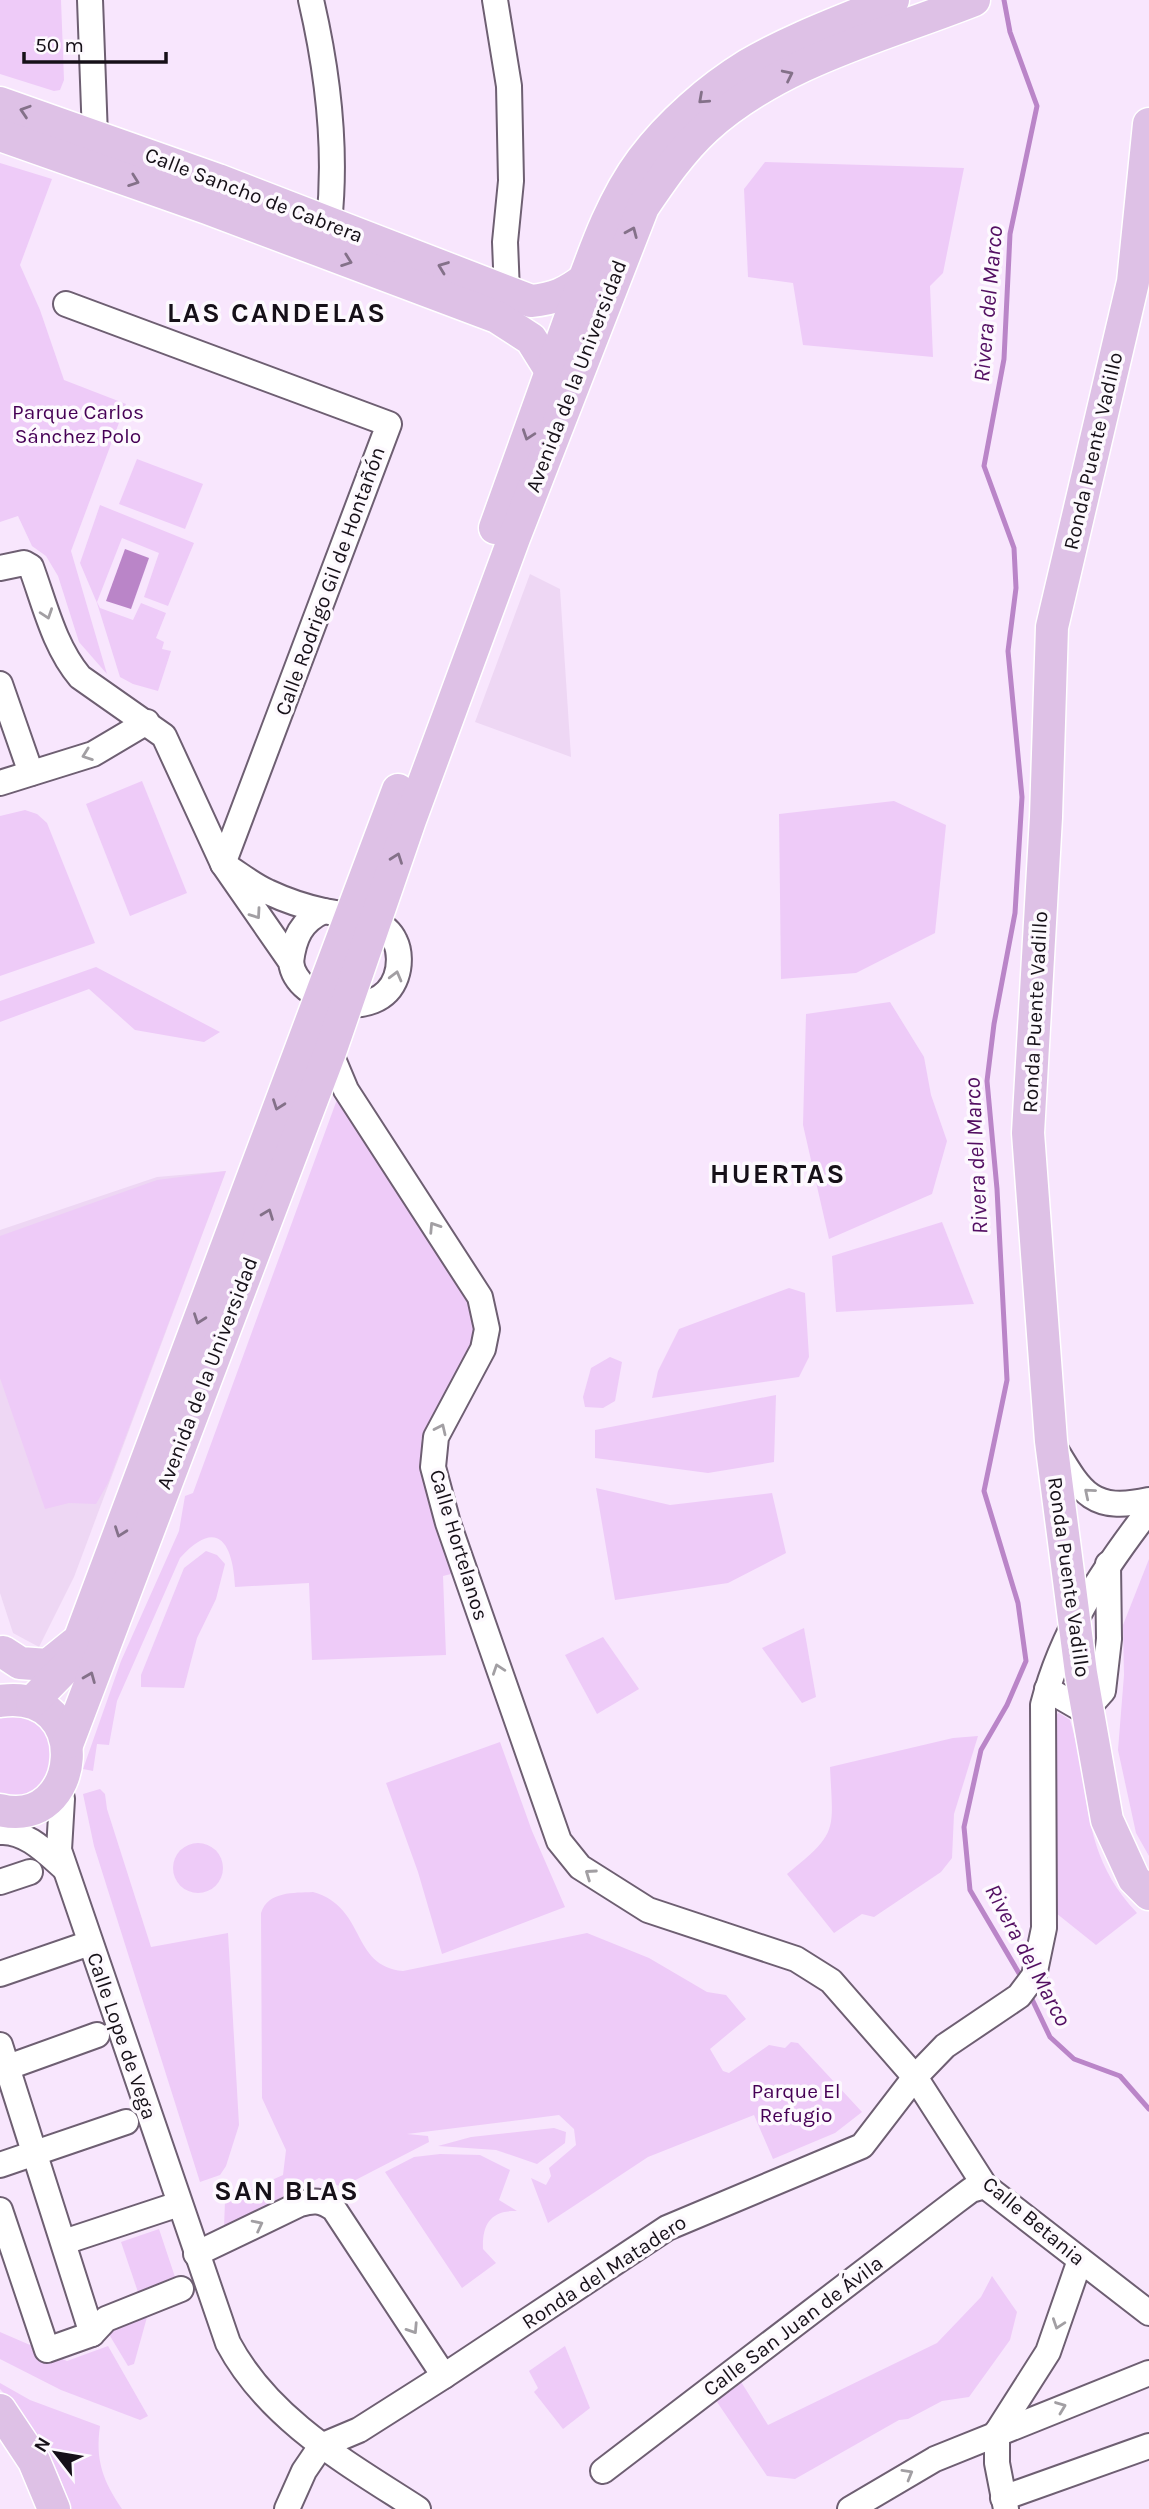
<svg xmlns="http://www.w3.org/2000/svg" width="1149" height="2509" font-family="Karla,sans-serif">
<rect width="100%" height="100%" fill="#f8e6fd"/>
<!-- built -->
<g fill="#eed7f4">
<path d="M530 574 560 589 571 757 475 722Z"/>
<path d="M226 1171 74 1577 39 1647 13 1633 0 1593V1230L157 1177Z"/>
</g>
<!-- green -->
<g fill="#eecbf8">
<path d="M0 0H61L64 80 60 90 54 91 0 74Z"/>
<path d="M765 162 964 168 943 273 930 286 933 357 803 345 793 283 748 277 744 189Z"/>
<path d="M0 163 52 179 20 265 40 310 64 380 126 404 71 551 107 674 79 642 58 576 46 556 32 546 18 516 0 522Z"/>
<path d="M137 459 203 484 185 529 119 504Z"/>
<path d="M100 505 194 543 168 606 144 597 159 553 122 538 97 602 100 608 133 620 141 603 166 613 156 638 164 642 162 649 171 651 158 691 133 684 120 677 97 603 80 563Z"/>
<path d="M142 781 187 893 130 916 86 804Z"/>
<path d="M894 801 946 825 935 933 856 973 781 979 779 814Z"/>
<path d="M25 810 37 814 47 823 95 943 0 976V816Z"/>
<path d="M96 967 220 1032 204 1042 135 1030 89 989 0 1022V1001Z"/>
<path d="M890 1002 924 1057 931 1095 947 1141 932 1194 829 1239 803 1125 806 1014Z"/>
<path d="M339 1094 461 1284C466 1295 474 1308 475 1320 481 1356 439 1408 421 1439L443 1541 455 1573 443 1576 446 1655 312 1660 309 1583 235 1587C233 1544 218 1516 180 1558L117 1701 109 1745 97 1744 93 1771 83 1769 121 1661 179 1531 185 1496 193 1493Z"/>
<path d="M226 1171 108 1483 96 1504 69 1503 45 1509 0 1378V1236L157 1180Z"/>
<path d="M942 1222 974 1304 836 1312 832 1256Z"/>
<path d="M789 1288 805 1293 809 1357 799 1377 652 1398 658 1371 679 1329Z"/>
<path d="M610 1357 622 1362 615 1401 603 1408 585 1407 583 1397 591 1368Z"/>
<path d="M776 1395 774 1462 708 1473 595 1458V1430Z"/>
<path d="M596 1488 670 1505 772 1493 786 1553 728 1583 615 1600Z"/>
<path d="M206 1551 217 1555 225 1564 216 1599 197 1638 184 1688 141 1687V1675L184 1568Z"/>
<path d="M1149 1559V1856L1136 1833 1118 1750 1124 1675 1123 1625Z"/>
<path d="M804 1628 816 1697 802 1703 762 1648Z"/>
<path d="M603 1637 639 1689 597 1714 565 1655Z"/>
<path d="M1059 1713 1070 1720C1093 1795 1078 1850 1137 1913L1096 1945 1056 1913 1055 1715Z"/>
<path d="M24 1714 47 1729 56 1754C42 1788 39 1798 0 1796V1716Z"/>
<path d="M978 1736 954 1814 952 1858 941 1872 874 1917 862 1914 834 1933 787 1874C839 1832 833 1832 830 1767L953 1738Z"/>
<path d="M500 1742 532 1831 565 1907 442 1954 418 1872 386 1783Z"/>
<path d="M100 1789 105 1794 107 1809 151 1947 228 1933 239 2125 226 2166 220 2175 200 2182 94 1846 83 1794Z"/>
<circle cx="198" cy="1868" r="25"/>
<path d="M313 1892C367 1907 350 1966 403 1971L587 1933 649 1958 707 1992 726 1995 746 2019 710 2049 723 2071 729 2073 769 2045 785 2048 791 2042 798 2043 862 2112 835 2133 773 2159 754 2115 648 2157 548 2223 531 2178 546 2185 551 2176 549 2168 576 2145 574 2129 559 2115 407 2134 428 2136 429 2142 342 2187 319 2178 224 2228 225 2201 283 2175 286 2150 262 2098 261 1913C268 1891 294 1893 313 1892Z"/>
<path d="M554 2128 566 2132 565 2143 537 2164 496 2150 438 2146 471 2137Z"/>
<path d="M440 2154 480 2155 510 2170 499 2200 517 2211C490 2210 482 2225 483 2249L496 2263 462 2288 385 2172 414 2157Z"/>
<path d="M159 2229 176 2280 140 2298 121 2242Z"/>
<path d="M992 2276 1017 2312 1010 2340 969 2397 942 2401 908 2419 899 2420 795 2479 767 2476 713 2396 738 2377 768 2425 937 2343 981 2297Z"/>
<path d="M149 2310 134 2364 128 2366 107 2331Z"/>
<path d="M0 2332 67 2361 108 2346 148 2416 140 2420 61 2390 0 2359Z"/>
<path d="M565 2346 590 2408 563 2429 534 2392 538 2388 529 2371Z"/>
<path d="M0 2383 30 2400 100 2426C95 2460 103 2481 122 2509H70C60 2464 31 2421 0 2389Z"/>
</g>
<!-- water -->
<path fill="#ba85c8" d="M125 549 149 558 131 609 106 601Z"/>
<g fill="none" stroke-linecap="round" stroke-linejoin="round">
<!-- stream -->
<g stroke="#ba85c8" stroke-width="5">
<path d="M1004 0 1010 32 1037 106 1010 234 1004 359 984 466 1014 548 1016 588 1008 651 1022 797 1015 913 994 1024 987 1081 997 1189 1007 1380 984 1491 1018 1603 1026 1661 1007 1705 981 1750 964 1827 970 1890 1023 1980"/>
<path d="M1030 1995 1050 2037 1074 2059 1120 2076 1149 2109"/>
</g>
<!-- minor casing -->
<g stroke="#6e5f72" stroke-width="28">
<g id="minor">
<path d="M90 0 95 136 90 152"/>
<path d="M311 0C328 73 337 149 329 223"/>
<path d="M495 0 509 86 511 181 505 242 507 292 501 307"/>
<path d="M66 304 389 424 223 864"/>
<path d="M0 568 24 563 31 567C45 605 54 646 80 677L164 736 223 864 291 962C296 1004 379 1025 396 977 400 966 400 951 395 941 383 915 348 916 324 911 306 907 285 900 268 892 252 885 238 873 223 864"/>
<path d="M0 684 31 773"/>
<path d="M0 783 93 754 147 722"/>
<path d="M291 962C294 938 301 921 324 911"/>
<path d="M330 1052 346 1090 480 1297 487 1329 483 1349 436 1437 433 1467 448 1523 559 1841 580 1867 648 1910 796 1959 831 1981 915 2077 985 2186 1149 2313"/>
<path d="M1053 1445C1081 1492 1091 1513 1149 1500"/>
<path d="M1047 1689 1078 1707 1087 1709 1103 1691 1109 1639 1108 1564"/>
<path d="M59 1785 62 1799 59 1850 228 2343C269 2420 347 2463 418 2509"/>
<path d="M0 1832C25 1830 47 1853 64 1868"/>
<path d="M0 1882 30 1872"/>
<path d="M0 1974 90 1943"/>
<path d="M0 2045 92 2334"/>
<path d="M0 2070 97 2035"/>
<path d="M0 2165 126 2122"/>
<path d="M0 2210 47 2350 92 2334 106 2319 181 2289"/>
<path d="M64 2242 179 2204"/>
<path d="M196 2254 300 2204C314 2200 321 2200 334 2209L444 2376"/>
<path d="M997 2432 1048 2352 1080 2260"/>
<path d="M997 2432V2463L1006 2509"/>
<path d="M321 2446 359 2430 444 2376 667 2228 862 2146 915 2077 945 2046 1019 1996 1034 1976 1044 1928 1043 1705C1062 1630 1103 1570 1149 1510"/>
<path d="M603 2471 955 2202 971 2190 985 2186"/>
<path d="M1003 2498 1149 2446"/>
<path d="M287 2509 304 2471 321 2446"/>
<path d="M850 2509 935 2459 1149 2373"/>
</g>
</g>
<!-- major casing -->
<g stroke="#fff" stroke-width="35">
<g id="major">
<path d="M0 103 218 180 531 301C554 299 567 293 585 279"/>
<path d="M1149 124 1133 282 1052 627 1046 817 1028 1133 1051 1441 1081 1673 1107 1820 1134 1879 1149 1894"/>
<path d="M0 135 207 208 497 317 531 339 551 371"/>
<path d="M495 528C521 456 546 385 572 313 591 262 609 204 642 160 670 123 709 89 748 65 794 38 845 20 893 0"/>
<path d="M3 1652 20 1663 48 1665 74 1644"/>
<path d="M0 1701C96 1687 82 1831 0 1810"/>
<path d="M32 1702 71 1662 398 790"/>
<path d="M68 1742 330 1052 410 820 514 538 643 207C662 179 681 151 706 128 780 61 883 36 974 0"/>
<path d="M0 2410 34 2461 54 2509"/>
</g>
</g>
<!-- minor -->
<use href="#minor" stroke="#fff" stroke-width="24"/>
<!-- major -->
<use href="#major" stroke="#dec1e6" stroke-width="32"/>
</g>
<!-- one-way arrows -->
<defs><path id="oneway-chevron" d="M-2-3.5L2.5 0L-2 3.5" fill="none" stroke-width="1.6" stroke-linecap="round" stroke-linejoin="round" transform="scale(1.75)"/></defs>
<g stroke="#847189">
<use href="#oneway-chevron" transform="translate(788 75) rotate(-26)"/>
<use href="#oneway-chevron" transform="translate(703 99) rotate(138)"/>
<use href="#oneway-chevron" transform="translate(25 111) rotate(-162)"/>
<use href="#oneway-chevron" transform="translate(134 181) rotate(20)"/>
<use href="#oneway-chevron" transform="translate(632 232) rotate(-67)"/>
<use href="#oneway-chevron" transform="translate(347 261) rotate(20)"/>
<use href="#oneway-chevron" transform="translate(443 267) rotate(-159)"/>
<use href="#oneway-chevron" transform="translate(528 435) rotate(109)"/>
<use href="#oneway-chevron" transform="translate(397 858) rotate(-70)"/>
<use href="#oneway-chevron" transform="translate(278 1105) rotate(110)"/>
<use href="#oneway-chevron" transform="translate(268 1214) rotate(-69)"/>
<use href="#oneway-chevron" transform="translate(199 1319) rotate(110)"/>
<use href="#oneway-chevron" transform="translate(120 1532) rotate(110)"/>
<use href="#oneway-chevron" transform="translate(90 1677) rotate(-68)"/>
</g>
<g stroke="#a29fa3">
<use href="#oneway-chevron" transform="translate(47 614) rotate(71)"/>
<use href="#oneway-chevron" transform="translate(87 755) rotate(160)"/>
<use href="#oneway-chevron" transform="translate(256 914) rotate(55)"/>
<use href="#oneway-chevron" transform="translate(396 976) rotate(-75)"/>
<use href="#oneway-chevron" transform="translate(434 1227) rotate(-123)"/>
<use href="#oneway-chevron" transform="translate(441 1429) rotate(-65)"/>
<use href="#oneway-chevron" transform="translate(1089 1493) rotate(-140)"/>
<use href="#oneway-chevron" transform="translate(498 1669) rotate(-109)"/>
<use href="#oneway-chevron" transform="translate(590 1874) rotate(-145)"/>
<use href="#oneway-chevron" transform="translate(258 2225) rotate(-27)"/>
<use href="#oneway-chevron" transform="translate(1058 2324) rotate(109)"/>
<use href="#oneway-chevron" transform="translate(413 2329) rotate(57)"/>
<use href="#oneway-chevron" transform="translate(1061 2407) rotate(-21)"/>
<use href="#oneway-chevron" transform="translate(908 2474) rotate(-30)"/>
</g>
<g text-anchor="middle" dominant-baseline="central" stroke-width="7" stroke-linejoin="round" paint-order="stroke">
<!-- street labels -->
<g font-size="21" fill="#161018" stroke="#fdf9fe">
<text transform="translate(254 195) rotate(21)">Calle Sancho de Cabrera</text>
<text transform="translate(576 376) rotate(-69)">Avenida de la Universidad</text>
<text transform="translate(1093 451) rotate(-77)">Ronda Puente Vadillo</text>
<text transform="translate(330 581) rotate(-70)">Calle Rodrigo Gil de Hontañón</text>
<text transform="translate(1035 1012) rotate(-87)">Ronda Puente Vadillo</text>
<text transform="translate(207 1373) rotate(-69)">Avenida de la Universidad</text>
<text transform="translate(459 1545) rotate(73)">Calle Hortelanos</text>
<text transform="translate(1069 1577) rotate(82)">Ronda Puente Vadillo</text>
<text transform="translate(122 2036) rotate(71)">Calle Lope de Vega</text>
<text transform="translate(1034 2221) rotate(40)">Calle Betania</text>
<text transform="translate(604 2272) rotate(-33)">Ronda del Matadero</text>
<text transform="translate(793 2326) rotate(-37)">Calle San Juan de Ávila</text>
</g>
<!-- park labels -->
<g font-size="21" fill="#460055" stroke="#fdf9fe">
<text x="78" y="412">Parque Carlos<tspan x="78" dy="24">Sánchez Polo</tspan></text>
<text x="796" y="2091">Parque El<tspan x="796" dy="24">Refugio</tspan></text>
</g>
<!-- water labels -->
<g font-size="23" font-style="italic" fill="#530f62" stroke="#fdf9fe">
<text transform="translate(988 304) rotate(-85)">Rivera del Marco</text>
<text transform="translate(976 1156) rotate(-93)">Rivera del Marco</text>
<text transform="translate(1028 1955) rotate(62)">Rivera del Marco</text>
</g>
<!-- district labels -->
<g font-size="28" font-weight="bold" letter-spacing="2" fill="#161018" stroke="#fdf9fe">
<text x="277" y="312">LAS CANDELAS</text>
<text x="778" y="1173">HUERTAS</text>
<text x="287" y="2190">SAN BLAS</text>
</g>
</g>
<!-- north arrow -->
<g transform="translate(56 2453) rotate(301)" stroke="#fdf9fe" stroke-width="5" paint-order="stroke">
<path d="M0-5L12 26L0 18L-12 26Z" fill="#161018"/>
<text y="-10" font-size="19" font-weight="bold" text-anchor="middle" fill="#161018">N</text>
</g>
<!-- scale -->
<path d="M24 52v10h142v-10" fill="none" stroke="#161018" stroke-width="3.5"/>
<text x="35" y="52" font-size="21" fill="#161018" stroke="#fdf9fe" stroke-width="5" paint-order="stroke">50 m</text>
</svg>
